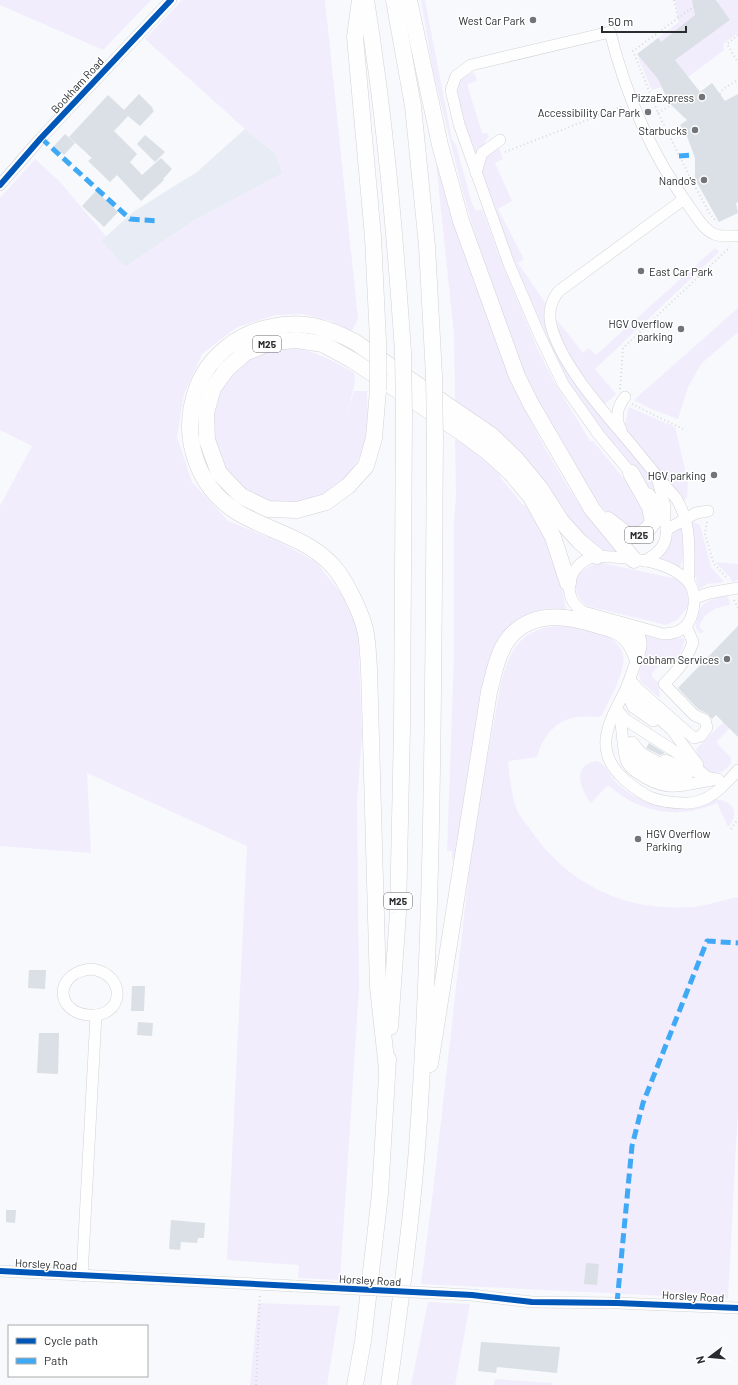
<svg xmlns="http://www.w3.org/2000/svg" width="738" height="1385" font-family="Barlow,sans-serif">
<rect width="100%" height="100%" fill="#f7f9fc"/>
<!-- built -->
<path fill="#e7ecf5" d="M245 129 276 154 283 173 195 220 125 267 101 241 133 212 197 172Z"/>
<!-- green -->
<g fill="#f2edfd">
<path d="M0 0H151L103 50 0 5Z"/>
<path d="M182 0H325L358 319 351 332 331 321 302 314 276 315 237 327 202 354 184 394 177 437 192 482 228 521 280 542 316 562 342 595 358 629 362 736 357 801 359 988 340 1280 298 1278 299 1265 227 1260 247 846 87 773 91 853 0 846V506L32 446 0 430V198L35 159 59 181 106 236 101 241 125 267 195 220 283 173 276 154 245 129 145 39Z"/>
<path d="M421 0H425L452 140 456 145 472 204 476 211 482 209 503 266 537 348 553 380 590 441H593L635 492 647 512 644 525 633 529 609 515 596 500 581 476 532 389 520 361 477 241 463 193 433 71Z"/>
<path d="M675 0H692L703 9 661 42 658 38 679 22Z"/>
<path d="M718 0H738V33L723 44 724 50 688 77 675 60 730 20 718 4Z"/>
<path d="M640 57 658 79 662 87 652 90 638 58Z"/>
<path d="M474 72 477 81 467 84 482 133H487L489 136 476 156C471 141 450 99 457 84 460 78 467 75 474 72Z"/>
<path d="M499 148 503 159 495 163 512 201 498 209 524 259 518 263 546 304 548 322 557 345 591 405 633 453 649 474 660 497 657 498 586 410 566 378 521 280 481 176C484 162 485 155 499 148Z"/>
<path d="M436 163H438L441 177C473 278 503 380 559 472 576 501 594 528 619 551L618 553 599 550 587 544 455 402 454 334Z"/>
<path d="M715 248 719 252 595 369 616 394 605 404 600 403C584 378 559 350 557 320L583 353 589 348 596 355Z"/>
<path d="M738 308V332L701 364 688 387 678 419 649 408 634 400Z"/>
<path d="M290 347C314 351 333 360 354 373L355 382 347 416 354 391H367C367 406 369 422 367 437 364 452 354 468 344 479 296 528 217 498 212 430 212 416 214 401 221 389 238 360 258 351 290 347Z"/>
<path d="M629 407 675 427 688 482 687 497 684 501 628 434 625 424Z"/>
<path d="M455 439 492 461 500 468V477L522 504 531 508 543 529 560 581 566 608 564 611C531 601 503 628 491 655L455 860 452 859V851H447L454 656V522L456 495Z"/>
<path d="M690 520 700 525 711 567 724 582 707 584 699 589 691 563Z"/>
<path d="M683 524C685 539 685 552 680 567L661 563V558L676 529Z"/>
<path d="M598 562 677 579 686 590 690 604 677 620 666 625 587 606C577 598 575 591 576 577L583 570Z"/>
<path d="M715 562 738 564V580L732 582 730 577Z"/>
<path d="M728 596 730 605C715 607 705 612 699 626L704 632 700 633 697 630C695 625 696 623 697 618 700 601 713 598 728 596Z"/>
<path d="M560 621C583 628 633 634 622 669 618 685 609 700 602 715L599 717C592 717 584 716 577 717 555 720 542 738 537 757L508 761C510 778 511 796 518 812 521 819 528 825 532 832 569 885 626 912 691 907 706 906 723 900 738 897V1108L728 1299 421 1284 433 1192 474 828 501 683C509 650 522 628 558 626Z"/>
<path d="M644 635 662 640 683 638 685 641 679 656 675 660 669 655 652 673V677L658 682 660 698 641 682 639 674 645 653Z"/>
<path d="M724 722 730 728 716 742 731 758V763C724 775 709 777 702 764 699 760 698 754 696 749Z"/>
<path d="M597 761C608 765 610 778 619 785 645 809 685 811 717 798L718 800C736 801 738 817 728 827L717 803C678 820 639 813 608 785L591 803C579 788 572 764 597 761Z"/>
<path d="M428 1302 470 1304 455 1385H411Z"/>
<path d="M258 1303 340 1306 327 1385H250Z"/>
<path d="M495 1379 553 1383 552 1385H494Z"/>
</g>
<!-- building -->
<g fill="#dae0e6">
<path d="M692 0H716L730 20 675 60 700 92 712 83 725 101 738 94V202L736 203 738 213 719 222 695 179V158L687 136 680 125 687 120 669 103 658 79 637 54 658 38 661 42 695 15Z"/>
<path d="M139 94 153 108 152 109 154 111 140 126 128 116 114 131 137 154 130 162 142 175 161 158 172 169 163 179 164 180 141 201 117 175 110 182 88 161 92 158 69 137 108 95 124 110Z"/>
<path d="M65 134 75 143 64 155 54 146Z"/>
<path d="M145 135 165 152 155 162 137 144Z"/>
<path d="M96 191 118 212 104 227 82 206Z"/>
<path d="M738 626V737L716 715 712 719 708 714 698 709 678 688Z"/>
<path d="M649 743 665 753 660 755 646 748Z"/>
<path d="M29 970H46L45 989 28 988Z"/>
<path d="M132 986H145L144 1011H131Z"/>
<path d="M138 1022 153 1023 152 1036 137 1035Z"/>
<path d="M39 1033H59L58 1074 37 1073Z"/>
<path d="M6 1210H16L15 1223 6 1222Z"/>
<path d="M171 1220 205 1223 204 1238H198L197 1243 181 1242 180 1250 169 1249Z"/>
<path d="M586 1263 599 1264 597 1285 584 1284Z"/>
<path d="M481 1342 560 1347 557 1373 497 1367 496 1373 478 1371Z"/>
</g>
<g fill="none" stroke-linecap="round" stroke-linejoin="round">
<!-- minor casing -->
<g stroke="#d2d3d6" stroke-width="12">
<g id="minor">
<path d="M476 173 482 153 500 140"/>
<path d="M0 185 41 138 171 0"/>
<path d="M684 199 559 291C551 300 548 313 551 325 560 362 600 408 625 437 642 457 658 478 676 498 693 527 688 550 689 582"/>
<path d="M621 430C615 419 617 407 625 397"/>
<path d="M635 478 599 435 563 384 538 332 509 264 459 124 451 90 456 76 471 65 610 32C626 96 652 156 691 209 697 217 704 230 714 234 720 237 731 236 738 236"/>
<path d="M658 481 665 506V515"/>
<path d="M666 530 696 513 708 511"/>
<path d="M597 556C622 558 652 558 675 571 681 575 688 580 691 586 697 597 694 617 686 626 679 633 671 634 663 634L584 612C558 597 569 561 597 556Z"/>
<path d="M644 561C678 545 668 517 649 494"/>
<path d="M695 598 709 593 738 588"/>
<path d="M634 626C636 631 641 637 641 642 642 648 639 652 638 657 633 668 630 680 625 691 608 724 592 751 625 780 646 798 656 802 683 803 707 805 724 786 738 770"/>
<path d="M630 680 638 689 688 733 694 738 701 736 707 728 705 720 694 715 664 684C677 671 687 660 693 642L686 626"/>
<path d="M629 688 637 699 672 730 698 765"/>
<path d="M626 691 633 707 653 721"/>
<path d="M619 712 626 720 679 754 707 777 716 779"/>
<path d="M619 714C623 729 622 745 626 760 628 766 633 770 638 773 669 795 684 784 718 779"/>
<path d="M632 742 641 753 687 778"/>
<path d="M627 743C636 765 660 778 682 781"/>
<path d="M665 760 698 773"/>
<path d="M92 969C128 975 124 1018 89 1015 55 1013 53 972 92 969Z"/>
<path d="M0 1271 295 1286"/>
<path d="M82 1276 96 1015"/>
<path d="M472 1295 532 1302 617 1303 738 1308"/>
</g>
</g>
<!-- highway casing -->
<g stroke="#d2d3d6" stroke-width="17">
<g id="highway">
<path d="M360 0 355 37 373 237 378 341"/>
<path d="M366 0C385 117 395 234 403 352"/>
<path d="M394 0 413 106 427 246 434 376"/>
<path d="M409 0 440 145 461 221 517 376 531 404 592 509 634 560"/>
<path d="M378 390 374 438 366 466 348 486 326 502 297 510 268 509 241 496 219 473 207 440 206 413 213 388 227 369 245 353 271 342 297 340 323 344 352 360 461 432 488 452 511 473 531 497 553 537 568 583"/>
<path d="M608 520 629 536C640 536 647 532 653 522L650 507 631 473"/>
<path d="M390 1027 398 913 402 728 404 414"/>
<path d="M430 1064 489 692C494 674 497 653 509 638 533 609 569 616 600 626 608 628 618 630 625 637 631 642 634 650 637 657"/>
<path d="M387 1069 378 987 369 668C368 656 368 642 365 629 360 610 345 579 332 565 306 537 268 531 237 512 195 485 180 434 197 388 208 357 239 333 271 327 303 320 327 327 355 342L491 435 516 459 540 488 561 521 580 542 597 556"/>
<path d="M355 1385 363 1341 380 1194 388 1059"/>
<path d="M389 1385C400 1307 411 1227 417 1148 434 912 433 675 435 439"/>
</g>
</g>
<!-- path -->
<g stroke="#d9dadb" stroke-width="2" stroke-dasharray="1 3" stroke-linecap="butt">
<path d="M674 0 678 18"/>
<path d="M738 35 727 44 738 62"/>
<path d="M720 94 723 89 738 80"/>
<path d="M642 99 650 95"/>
<path d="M658 113 671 105"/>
<path d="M505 152 623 106"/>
<path d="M692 181 710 214 717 222"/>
<path d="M687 184 692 181 658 113 633 51 696 5"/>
<path d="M620 389 623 348 730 247"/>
<path d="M632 404 683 429"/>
<path d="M707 522 705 534 714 564 728 579"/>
<path d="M734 600 738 608"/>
<path d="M738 627V625"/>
<path d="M731 829 738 819"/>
<path d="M256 1385 260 1294"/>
</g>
<!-- minor -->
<use href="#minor" stroke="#fefeff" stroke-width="11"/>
<!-- highway -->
<use href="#highway" stroke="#fefeff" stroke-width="16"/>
<!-- minor-bridge casing -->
<g stroke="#d2d3d6" stroke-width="12" stroke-linecap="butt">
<path id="minor-bridge" d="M295 1286 472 1295"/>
</g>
<!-- highway-bridge casing -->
<g stroke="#d2d3d6" stroke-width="17" stroke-linecap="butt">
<g id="highway-bridge">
<path d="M378 341V390"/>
<path d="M403 352 404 414"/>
<path d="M434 376 435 439"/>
</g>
</g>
<!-- minor-bridge -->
<use href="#minor-bridge" stroke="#fefeff" stroke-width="11"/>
<!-- highway-bridge -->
<use href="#highway-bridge" stroke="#fefeff" stroke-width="16"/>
<!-- quiet -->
<g stroke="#3fa9f5" stroke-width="5" stroke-dasharray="10 5" stroke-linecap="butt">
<path d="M41 138 130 219 159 221"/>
<path d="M679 156 694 155"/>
<path d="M617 1303 632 1146 643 1103 707 941 738 943"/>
</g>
<!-- cycleway casing -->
<g stroke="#fff" stroke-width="8">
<g id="cycleway">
<path d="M0 185 41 138 171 0"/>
<path d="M0 1271 472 1295 532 1302 617 1303 738 1308"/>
</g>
</g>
<!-- cycleway -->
<use href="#cycleway" stroke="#0057b8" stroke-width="6"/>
</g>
<!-- markers -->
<g fill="#727477" stroke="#fff" stroke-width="1.5">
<circle cx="533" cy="20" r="4"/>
<circle cx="702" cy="97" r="4"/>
<circle cx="648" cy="112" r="4"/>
<circle cx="695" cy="130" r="4"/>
<circle cx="704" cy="180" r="4"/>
<circle cx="641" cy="271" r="4"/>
<circle cx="681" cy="329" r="4"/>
<circle cx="714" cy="475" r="4"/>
<circle cx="727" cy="659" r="4"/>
<circle cx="638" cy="839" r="4"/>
</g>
<g text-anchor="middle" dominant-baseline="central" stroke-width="3" stroke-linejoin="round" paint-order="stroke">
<!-- shield labels -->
<g fill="#fff" stroke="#6a6b6d" stroke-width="1">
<rect x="253" y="336" width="28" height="16" rx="3"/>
<rect x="625" y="527" width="28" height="16" rx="3"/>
<rect x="384" y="893" width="28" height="16" rx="3"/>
</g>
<g font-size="10" font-weight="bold" fill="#2a2c2f">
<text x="267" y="344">M25</text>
<text x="639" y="535">M25</text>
<text x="398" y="901">M25</text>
</g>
<!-- poi labels -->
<g font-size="11" fill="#2a2c2f" stroke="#fff" text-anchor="end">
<text x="525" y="20">West Car Park</text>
<text x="694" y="97">PizzaExpress</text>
<text x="640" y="112">Accessibility Car Park</text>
<text x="687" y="130">Starbucks</text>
<text x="696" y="180">Nando's</text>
<text x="649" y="271" text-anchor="start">East Car Park</text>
<text x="673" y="323">HGV Overflow<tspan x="673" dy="13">parking</tspan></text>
<text x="706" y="475">HGV parking</text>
<text x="719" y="659">Cobham Services</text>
<text x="646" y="833" text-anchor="start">HGV Overflow<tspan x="646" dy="13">Parking</tspan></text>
</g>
<!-- street labels -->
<g font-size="11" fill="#2a2c2f" stroke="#fff">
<text transform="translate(77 85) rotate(-47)">Bookham Road</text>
<text transform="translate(46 1264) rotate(3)">Horsley Road</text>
<text transform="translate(370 1280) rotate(3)">Horsley Road</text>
<text transform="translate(693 1296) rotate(3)">Horsley Road</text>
</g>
</g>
<!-- legend -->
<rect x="8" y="1325" width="140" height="52" fill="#ffffff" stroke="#aaabac"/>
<rect x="16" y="1338" width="20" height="6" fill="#0057b8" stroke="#aaabac"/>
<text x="44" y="1345" font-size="12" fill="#2a2c2f">Cycle path</text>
<rect x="16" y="1358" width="20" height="6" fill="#3fa9f5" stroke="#aaabac"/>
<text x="44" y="1365" font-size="12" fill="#2a2c2f">Path</text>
<!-- north arrow -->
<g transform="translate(710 1357) rotate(254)" stroke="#ffffff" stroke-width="3" paint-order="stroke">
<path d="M0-3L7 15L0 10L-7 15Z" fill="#2a2c2f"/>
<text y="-6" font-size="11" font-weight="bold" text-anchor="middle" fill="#2a2c2f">N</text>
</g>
<!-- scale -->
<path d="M602 26v6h84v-6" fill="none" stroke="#2a2c2f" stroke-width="2"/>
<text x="608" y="26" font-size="12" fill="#2a2c2f" stroke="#ffffff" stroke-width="3" paint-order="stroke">50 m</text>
</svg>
